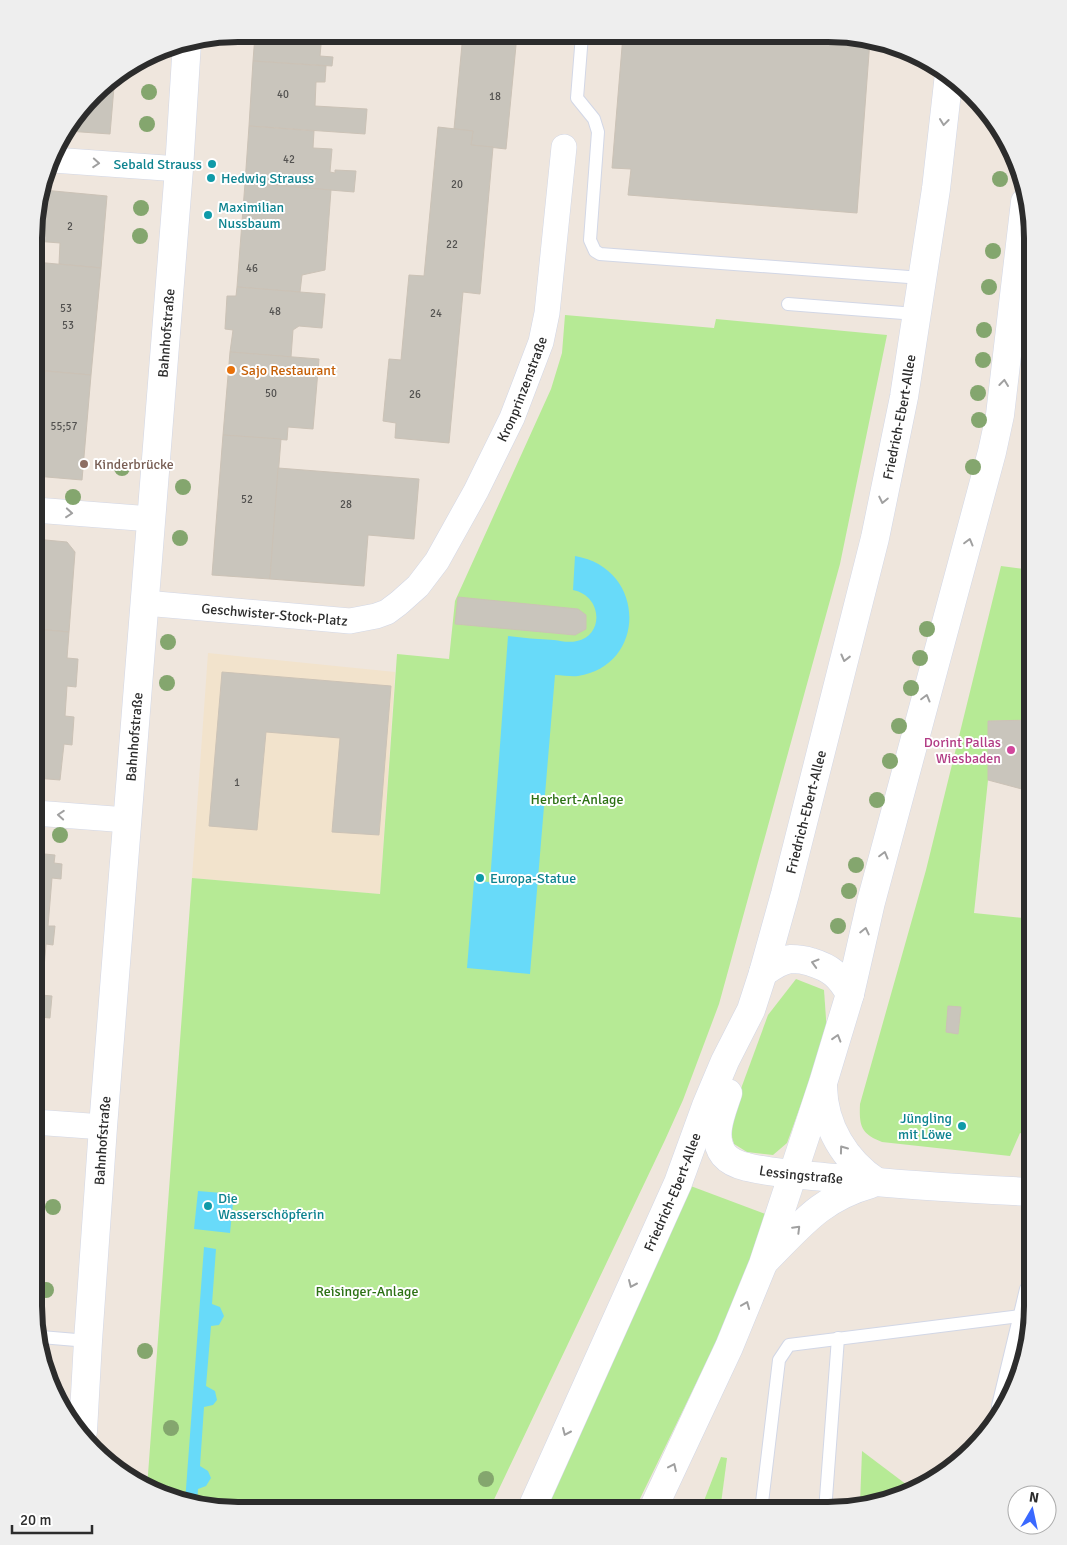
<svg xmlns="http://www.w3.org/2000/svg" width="1067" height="1545" font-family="Signika,sans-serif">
<rect width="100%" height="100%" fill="#efe6dd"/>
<!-- education -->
<path fill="#f2e3cc" d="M208 653 395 672 380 894 192 878Z"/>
<!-- green -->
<g fill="#b6ea95">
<path d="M565 315 714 328 716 319 887 335 840 564 719 1004 683 1100 665 1140 489 1510H212L161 1496 147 1488 192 878 380 894 397 654 449 659 455 601 551 389 562 353Z"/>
<path d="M1001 566 1033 570V720L988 721V780L974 913 1033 919 1032 983 1033 1138 1020 1133 1010 1156 882 1142C861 1134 859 1126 860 1104L926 870Z"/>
<path d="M796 979 824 990 827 1033 787 1143 773 1155 747 1152 734 1144 728 1124 768 1015Z"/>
<path d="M688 1185 768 1215 744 1285 634 1511 541 1510Z"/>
<path d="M862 1451 915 1491 860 1504Z"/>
<path d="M721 1457 727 1458 720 1511H700Z"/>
</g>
<!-- water -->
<g fill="#68daf9">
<path d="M575 556C647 568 647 666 578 676 571 677 563 675 555 675L530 974 467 968 474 881 490 882 508 636C523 638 538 639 554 640 561 641 569 643 577 641 604 636 603 596 573 590Z"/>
<path d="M198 1191 234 1194 230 1233 194 1229Z"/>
<path d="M204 1247 216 1249 212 1304 220 1307 224 1316 219 1325 211 1326 206 1386 215 1391 217 1400 213 1405 204 1407 200 1466 208 1471 211 1478 206 1486 198 1489 197 1505 185 1502Z"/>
</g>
<!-- building -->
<g fill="#c9c5bc" stroke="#cbc2b6">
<path d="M245 34H322L320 56 333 57 332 66 253 61 255 35Z"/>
<path d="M463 34 517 35 506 149 471 145 473 131 454 129Z"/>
<path d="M623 35 855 36 870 40 857 213 628 195 631 169 612 168Z"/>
<path d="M253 61 326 66 325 82H316L315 106 367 109 365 134 249 126Z"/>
<path d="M115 78 114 87 103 86 104 84Z"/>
<path d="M103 86 114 87 110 134 67 131Z"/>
<path d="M249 126 314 131 313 148 332 149 330 172 335 173V170L356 171 354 192 245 183Z"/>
<path d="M438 127 473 131 471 145 493 147 480 294 463 292 449 443 395 438 396 423 383 421 389 359 401 360 409 275 424 276Z"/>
<path d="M245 183 331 190 325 270 302 275 300 292 237 287Z"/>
<path d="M43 190 107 196 101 268 59 264 60 243 35 241 36 212Z"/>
<path d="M35 262 101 268 91 375 35 370Z"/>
<path d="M237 287 325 294 322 328 299 326 293 330 291 357 230 352 233 330 225 329 227 296H236Z"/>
<path d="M230 352 319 359 313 429 288 427 287 440 223 435Z"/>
<path d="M45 371 91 375 82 480 35 476V427L40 428Z"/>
<path d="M223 435 281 439 270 579 212 575Z"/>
<path d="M278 468 419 479 414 539 368 535 364 586 270 579Z"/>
<path d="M35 539 67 542 75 552 69 632 35 629Z"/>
<path d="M458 597 578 609 586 615V629L575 635 455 624Z"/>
<path d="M35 629 69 632 67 658 78 659 76 687 67 686 65 716 74 717 72 745 64 744 60 780 35 778Z"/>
<path d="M222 672 391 686 379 835 332 832 340 738 266 732 257 830 209 826Z"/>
<path d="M1033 720V792L988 780V721Z"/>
<path d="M34 853 55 855 54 863 62 864 61 879 52 878 48 926H55L53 945 46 944 44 968 34 967Z"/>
<path d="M34 967 44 968 41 995 52 996 50 1018 40 1017 35 1082Z"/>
<path d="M948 1006 961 1007 958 1034 946 1032Z"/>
</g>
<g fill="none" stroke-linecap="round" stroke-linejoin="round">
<!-- lane casing -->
<g stroke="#d2d7e6" stroke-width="14">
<g id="lane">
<path d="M582 35 577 98 594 119 598 132 590 240 595 251 600 254 922 278"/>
<path d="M788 304 916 314"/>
<path d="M1032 1192 1030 1231 1033 1253"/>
<path d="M41 1337 88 1341"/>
<path d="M1001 1416 998 1406 1026 1289 1033 1280"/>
<path d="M761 1511 779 1360 789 1345 1020 1316"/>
<path d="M825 1511 838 1338"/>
</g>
</g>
<!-- street casing -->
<g stroke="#d2d7e6" stroke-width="26">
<g id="street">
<path d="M53 160 179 169"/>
<path d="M35 510 151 519"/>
<path id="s1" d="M145 603 350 621 376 616 387 612 399 603 418 586 437 561 476 491 512 418 541 342 547 313 564 147"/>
<path d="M35 813 127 820"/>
<path d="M34 1122 103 1127"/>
</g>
</g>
<!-- secondary casing -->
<g stroke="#d2d7e6" stroke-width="29">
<g id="secondary">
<path d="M763 973C771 967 780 960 791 959 798 959 805 960 811 962 831 968 840 976 850 994"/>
<path d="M823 1087C824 1126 845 1161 877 1182"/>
<path id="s2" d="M728 1093C722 1112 710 1137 724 1155 730 1162 738 1165 747 1167 775 1174 806 1175 835 1178 901 1185 967 1189 1033 1192"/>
<path d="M766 1260C801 1225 821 1198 871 1184"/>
<path id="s3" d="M83 1431 88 1341 103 1127 179 169 187 42"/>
<path id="s4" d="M531 1510 678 1183 706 1106 725 1061 751 1010 763 973 785 894 875 538 904 397 936 189 949 74"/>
<path d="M652 1511 729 1347 763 1264 823 1083 850 994 871 902 992 452 1000 415 1025 202"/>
</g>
</g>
<!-- lane -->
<use href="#lane" stroke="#fff" stroke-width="12"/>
<!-- street -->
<use href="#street" stroke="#fff" stroke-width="25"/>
<!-- secondary -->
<use href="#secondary" stroke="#fff" stroke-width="28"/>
</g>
<!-- trees -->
<g fill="#84a66e">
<circle cx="149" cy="92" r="8"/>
<circle cx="147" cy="124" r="8"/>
<circle cx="1000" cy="179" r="8"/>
<circle cx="141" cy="208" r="8"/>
<circle cx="140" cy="236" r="8"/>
<circle cx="993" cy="251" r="8"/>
<circle cx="989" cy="287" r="8"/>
<circle cx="984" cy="330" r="8"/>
<circle cx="983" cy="360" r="8"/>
<circle cx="978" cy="393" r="8"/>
<circle cx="979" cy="420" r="8"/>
<circle cx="973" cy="467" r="8"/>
<circle cx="122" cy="468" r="8"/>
<circle cx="183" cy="487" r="8"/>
<circle cx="73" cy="497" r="8"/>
<circle cx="180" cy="538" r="8"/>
<circle cx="927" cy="629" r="8"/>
<circle cx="168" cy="642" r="8"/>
<circle cx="920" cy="658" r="8"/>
<circle cx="167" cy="683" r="8"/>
<circle cx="911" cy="688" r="8"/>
<circle cx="899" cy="726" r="8"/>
<circle cx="890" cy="761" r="8"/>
<circle cx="877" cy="800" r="8"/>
<circle cx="60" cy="835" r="8"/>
<circle cx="856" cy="865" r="8"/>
<circle cx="849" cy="891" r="8"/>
<circle cx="838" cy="926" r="8"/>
<circle cx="53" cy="1207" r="8"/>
<circle cx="46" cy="1290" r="8"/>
<circle cx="145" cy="1351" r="8"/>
<circle cx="171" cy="1428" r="8"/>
<circle cx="486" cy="1479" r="8"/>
</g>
<!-- one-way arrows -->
<defs><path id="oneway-chevron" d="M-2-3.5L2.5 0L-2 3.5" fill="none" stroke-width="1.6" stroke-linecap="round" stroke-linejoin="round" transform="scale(1.25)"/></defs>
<g stroke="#a0a0a0">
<use href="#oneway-chevron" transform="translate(944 122) rotate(97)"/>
<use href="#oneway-chevron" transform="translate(96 163) rotate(4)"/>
<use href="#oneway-chevron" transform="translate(1004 383) rotate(-83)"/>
<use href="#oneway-chevron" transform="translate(883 500) rotate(102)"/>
<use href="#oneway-chevron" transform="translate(69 513) rotate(5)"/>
<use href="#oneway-chevron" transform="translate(969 542) rotate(-75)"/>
<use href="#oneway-chevron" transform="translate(845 658) rotate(104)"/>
<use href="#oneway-chevron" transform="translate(926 698) rotate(-75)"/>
<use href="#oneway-chevron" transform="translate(61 815) rotate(-176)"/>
<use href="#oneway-chevron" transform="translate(884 855) rotate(-75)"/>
<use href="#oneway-chevron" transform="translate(865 931) rotate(-77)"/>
<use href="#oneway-chevron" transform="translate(815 963) rotate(-164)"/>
<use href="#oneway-chevron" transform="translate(837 1038) rotate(-73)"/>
<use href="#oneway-chevron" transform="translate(843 1149) rotate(-126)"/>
<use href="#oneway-chevron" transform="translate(797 1229) rotate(-45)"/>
<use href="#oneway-chevron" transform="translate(632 1284) rotate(114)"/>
<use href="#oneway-chevron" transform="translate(746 1305) rotate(-68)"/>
<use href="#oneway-chevron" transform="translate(566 1432) rotate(114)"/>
<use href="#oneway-chevron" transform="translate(673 1467) rotate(-65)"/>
</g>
<!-- markers -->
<g fill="#0f9aa8" stroke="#fff" stroke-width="2">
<circle cx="212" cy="164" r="5"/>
<circle cx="211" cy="178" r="5"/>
<circle cx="208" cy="215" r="5"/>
<circle cx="480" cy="878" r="5"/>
<circle cx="962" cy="1126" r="5"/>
<circle cx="208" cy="1206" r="5"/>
</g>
<circle fill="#e8710a" stroke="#fff" stroke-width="2" cx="231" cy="370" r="5"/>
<circle fill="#8d6e63" stroke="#fff" stroke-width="2" cx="84" cy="464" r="5"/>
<circle fill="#d1479c" stroke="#fff" stroke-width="2" cx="1011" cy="750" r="5"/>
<g text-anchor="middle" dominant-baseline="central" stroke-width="4" stroke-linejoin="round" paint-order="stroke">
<!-- number labels -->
<g font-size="11" fill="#535250">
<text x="283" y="94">40</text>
<text x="495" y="96">18</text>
<text x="289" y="159">42</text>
<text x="457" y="184">20</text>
<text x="70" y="226">2</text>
<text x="452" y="244">22</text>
<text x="252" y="268">46</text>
<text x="66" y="308">53</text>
<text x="275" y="311">48</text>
<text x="436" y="313">24</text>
<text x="68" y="325">53</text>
<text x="271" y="393">50</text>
<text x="415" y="394">26</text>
<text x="64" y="426">55;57</text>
<text x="247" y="499">52</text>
<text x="346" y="504">28</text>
<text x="237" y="782">1</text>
</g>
<!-- culture labels -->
<g font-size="14" fill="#0d838f" stroke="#fff" text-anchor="start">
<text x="202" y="164" text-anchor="end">Sebald Strauss</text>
<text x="221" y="178">Hedwig Strauss</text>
<text x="218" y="207">Maximilian<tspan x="218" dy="16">Nussbaum</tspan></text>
<text x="490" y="878">Europa-Statue</text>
<text x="952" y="1118" text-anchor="end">Jüngling<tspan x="952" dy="16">mit Löwe</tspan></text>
<text x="218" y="1198">Die<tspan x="218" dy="16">Wasserschöpferin</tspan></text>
</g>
<!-- street labels -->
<g font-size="14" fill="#2c2c2c" stroke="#fff">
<text stroke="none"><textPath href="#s3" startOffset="1101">Bahnhofstraße</textPath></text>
<text stroke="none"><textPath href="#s1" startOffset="508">Kronprinzenstraße</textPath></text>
<text stroke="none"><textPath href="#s4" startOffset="1158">Friedrich-Ebert-Allee</textPath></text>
<text stroke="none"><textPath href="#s1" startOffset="130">Geschwister-Stock-Platz</textPath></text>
<text stroke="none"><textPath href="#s3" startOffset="696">Bahnhofstraße</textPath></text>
<text stroke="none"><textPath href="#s4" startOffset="752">Friedrich-Ebert-Allee</textPath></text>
<text stroke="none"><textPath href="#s3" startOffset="291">Bahnhofstraße</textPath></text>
<text stroke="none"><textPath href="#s2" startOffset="146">Lessingstraße</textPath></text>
<text stroke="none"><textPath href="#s4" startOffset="348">Friedrich-Ebert-Allee</textPath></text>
</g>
<!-- food labels -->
<g font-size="14" fill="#c56008" stroke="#fff" text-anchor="start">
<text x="241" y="370">Sajo Restaurant</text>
</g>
<!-- education labels -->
<g font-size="14" fill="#785e54" stroke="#fff" text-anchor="start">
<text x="94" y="464">Kinderbrücke</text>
</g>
<!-- hotel labels -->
<g font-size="14" fill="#b23c85" stroke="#fff" text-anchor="end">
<text x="1001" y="742">Dorint Pallas<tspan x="1001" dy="16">Wiesbaden</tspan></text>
</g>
<!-- park labels -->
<g font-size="14" fill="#2c7114" stroke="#fff">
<text x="577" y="799">Herbert-Anlage</text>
<text x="367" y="1291">Reisinger-Anlage</text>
</g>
</g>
<!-- crop -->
<path d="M0 0H1067V1545H0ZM238 42H828A196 196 0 0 1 1024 238V1306A196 196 0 0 1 828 1502H238A196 196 0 0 1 42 1306V238A196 196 0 0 1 238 42Z" fill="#eee" fill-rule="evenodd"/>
<path fill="none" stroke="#2c2c2c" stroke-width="6" d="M238 42H828A196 196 0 0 1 1024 238V1306A196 196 0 0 1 828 1502H238A196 196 0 0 1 42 1306V238A196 196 0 0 1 238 42Z"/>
<!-- north arrow -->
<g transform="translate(1032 1510) rotate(9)"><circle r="24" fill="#ffffff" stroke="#ababab"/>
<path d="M0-4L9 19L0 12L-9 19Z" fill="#3a69ff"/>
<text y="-8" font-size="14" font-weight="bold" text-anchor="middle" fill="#2c2c2c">N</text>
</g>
<!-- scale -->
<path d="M12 1525v8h80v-8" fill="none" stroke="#2c2c2c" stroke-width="2.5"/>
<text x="20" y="1525" font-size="15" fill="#2c2c2c" stroke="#ffffff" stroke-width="4" paint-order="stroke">20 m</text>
</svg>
